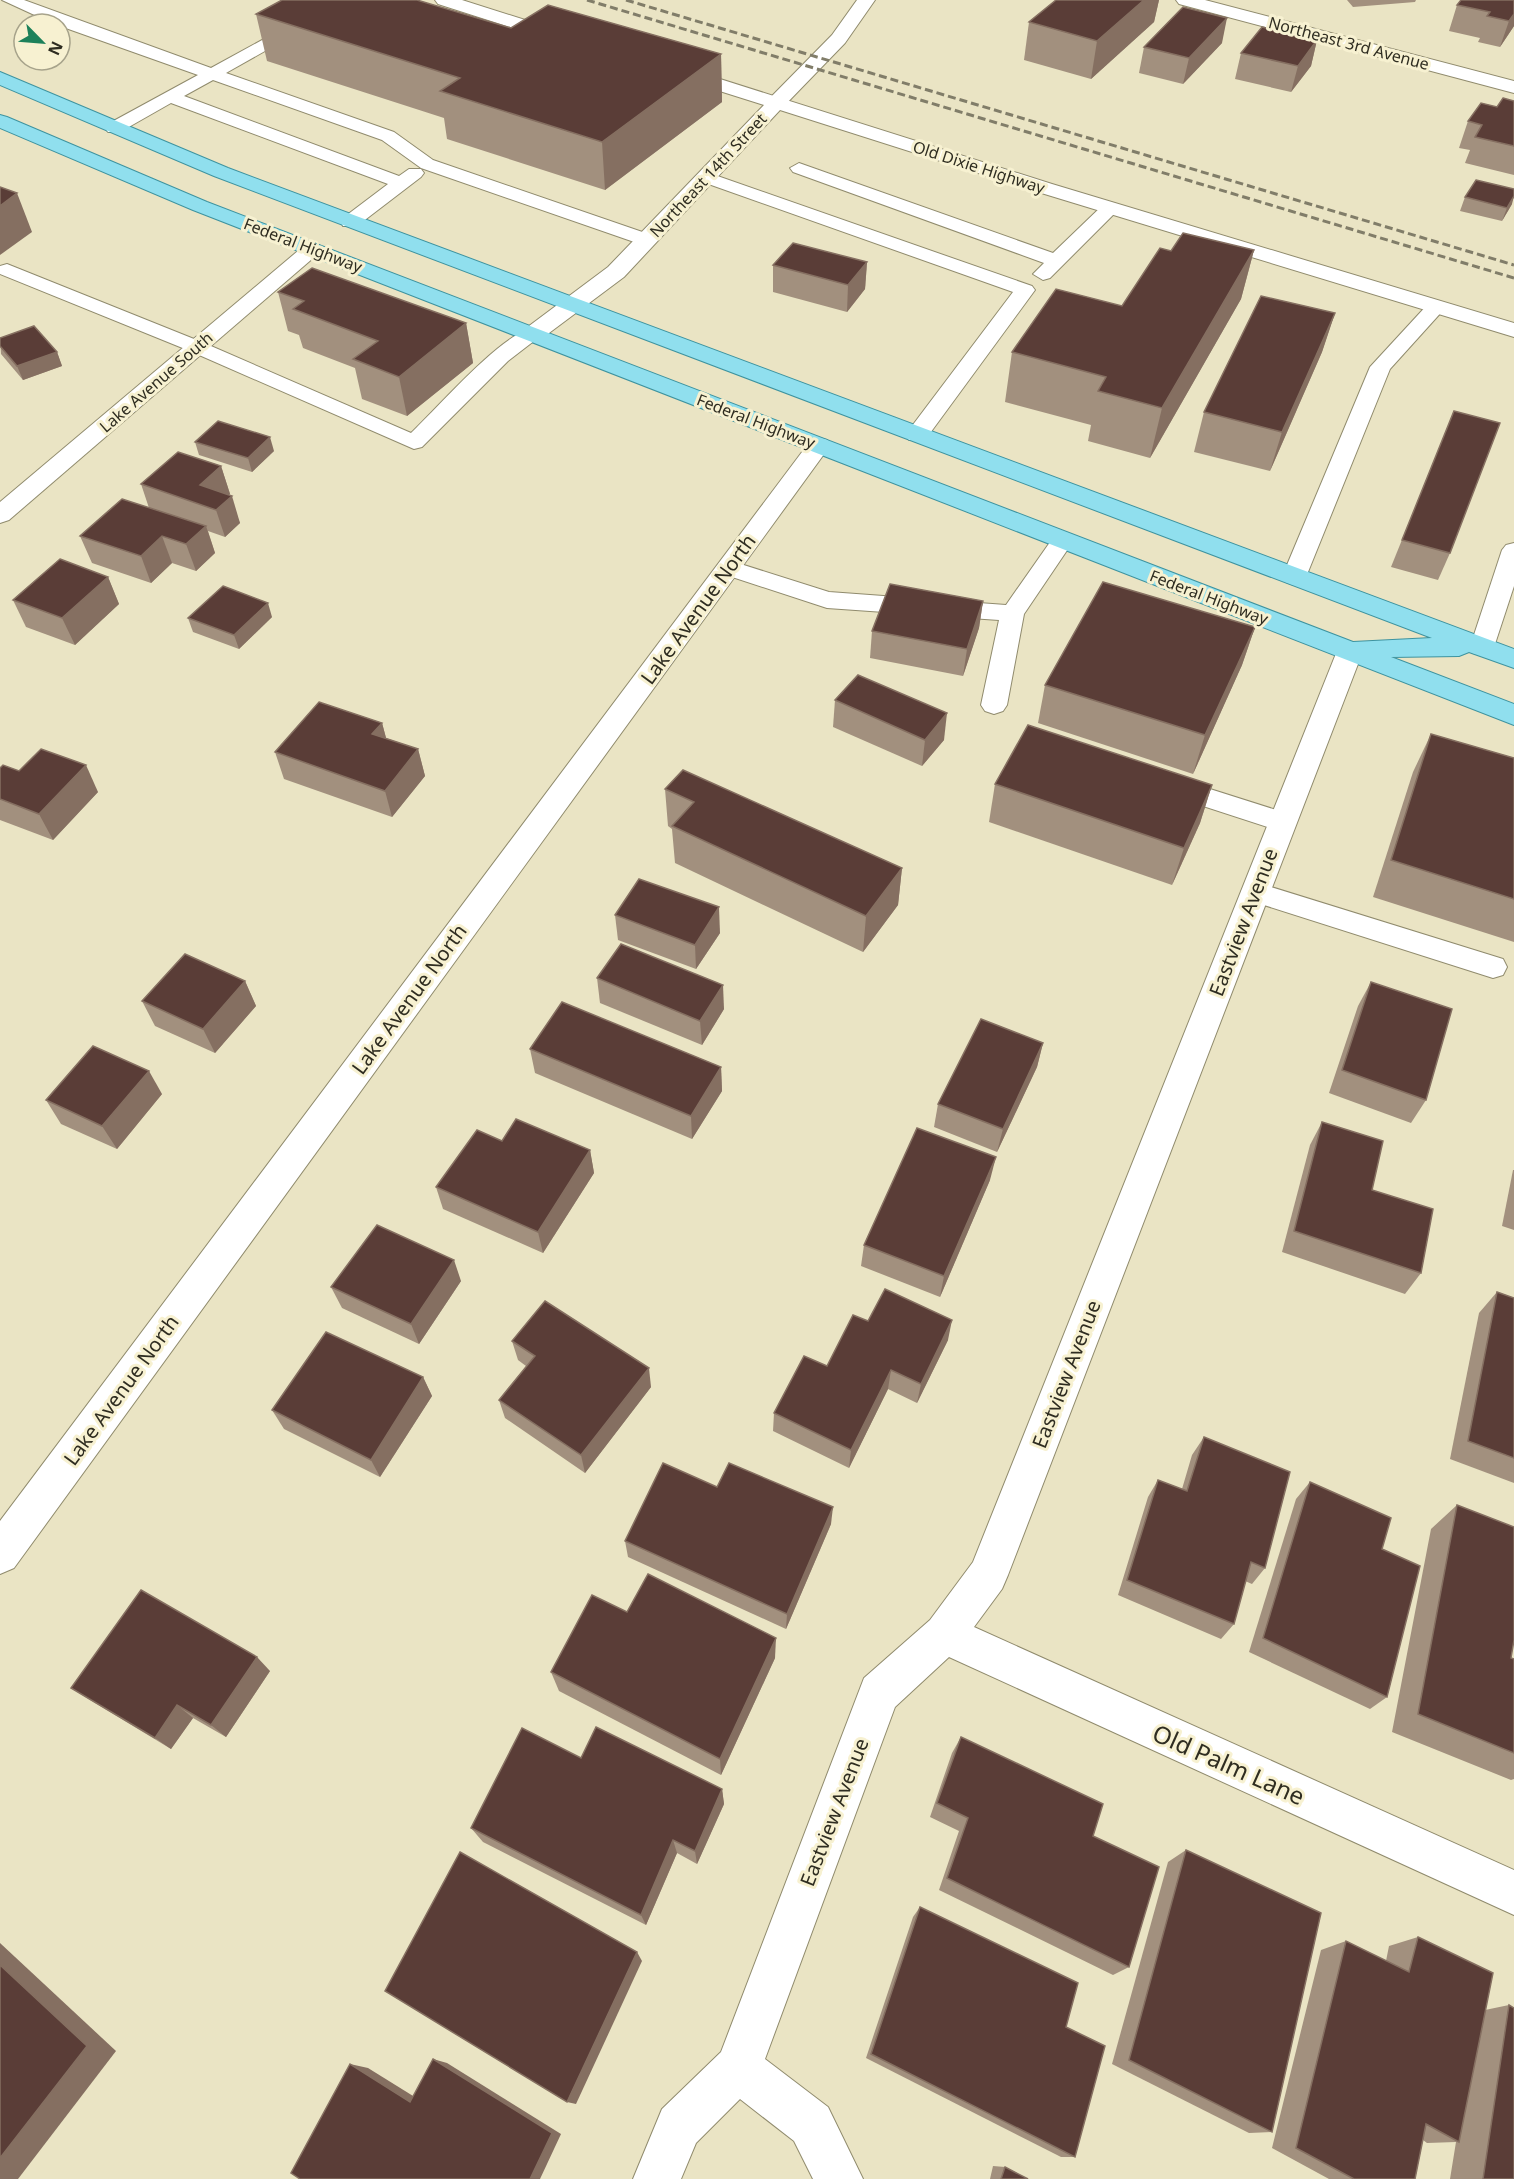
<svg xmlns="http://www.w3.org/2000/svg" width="1514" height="2179" font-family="'Noto Sans',sans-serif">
<rect width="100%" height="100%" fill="#eae4c4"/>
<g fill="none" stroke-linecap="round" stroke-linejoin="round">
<!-- lane casing -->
<g stroke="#908b6d" stroke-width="2">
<g id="lane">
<path d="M2 0H24L211 68 335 0H355L226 73 394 132 433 160 654 236 657 240 647 246 640 244 421 168 382 140 213 80 184 96 399 176 409 169H421L424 173 421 177 357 226H343L341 222 343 218 388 184 171 103 120 132H108L105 128 108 124 198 75 60 26V24H54Z"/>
<path d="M799 163 1053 253 1104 204 1111 202 1120 208 1050 278 1043 280 1033 274 1044 263 793 172 790 168Z"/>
<path d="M706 172 1032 286 1035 290 925 440H909L906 435 909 430 1013 292 700 181 697 177 700 173Z"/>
<path d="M7 264 204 343 411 433C439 406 493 344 526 330 531 327 535 329 540 330L543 334 508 361 422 447 414 449 190 351 0 274V266Z"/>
<path d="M1436 301 1443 303 1446 307 1390 369 1306 577 1302 582 1294 585 1286 582 1282 577 1370 367 1429 303Z"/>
<path d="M1063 533 1071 535 1074 540 1024 614 1007 705 1003 711 994 714 985 711 981 705 999 620 827 608 720 573 716 568 720 563 728 560 829 592 1006 605 1055 535Z"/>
<path d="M1514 543V586L1494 647 1491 653 1482 655 1473 653 1470 647 1502 550 1506 545Z"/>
<path d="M1169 776 1292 815 1296 822 1292 829 1283 832 1160 792 1156 785 1160 778Z"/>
<path d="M1255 882 1503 959 1507 967 1503 975 1493 978 1245 899 1241 892 1245 885Z"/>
</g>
</g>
<!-- street casing -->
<g stroke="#908b6d" stroke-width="2">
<g id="street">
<path d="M857 0H875L845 43 784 106H770L767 102 770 98 832 35Z"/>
<path d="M1176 0H1205L1514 81V93L1179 4Z"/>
<path d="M312 243 319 245 323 249 319 253 9 520 0 523V502L305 245Z"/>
<path d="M819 438 827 440 831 445 827 450 14 1568 0 1574V1521L811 440Z"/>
<path d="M1350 642 1359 645 1363 651 1008 1575 1002 1589 974 1627 1514 1870V1915L949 1657 895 1707 765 2059 828 2107 863 2179H813L794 2141 740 2099 696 2143 681 2179H633L662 2109 721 2052 864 1678 930 1620 973 1562 1337 651 1341 645Z"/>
</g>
</g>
<!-- secondary casing -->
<g stroke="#908b6d" stroke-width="2">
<g id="secondary">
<path d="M435 0H462L566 33 569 37 566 41H554L438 4Z"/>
<path d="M679 66 1052 184 1514 323V337L1038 192 780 110 624 277 541 339H525L522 334 525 329 608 267 764 105 672 76 670 72Z"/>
</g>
</g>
<!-- primary casing -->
<g stroke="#3e939f" stroke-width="2">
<path id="primary" d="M0 72 228 168 1514 649V668L1469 652 1459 656 1391 657 1514 704V725L193 210 0 128V115L7 117 207 202 1353 642 1432 638 214 176 0 85Z"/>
</g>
<!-- lane -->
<use href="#lane" fill="#fff" fill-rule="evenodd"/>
<!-- street -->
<use href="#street" fill="#fff" fill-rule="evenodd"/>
<!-- secondary -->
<use href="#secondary" fill="#fff" fill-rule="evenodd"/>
<!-- primary -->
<use href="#primary" fill="#90dfee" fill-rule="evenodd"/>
<!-- rail -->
<g stroke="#817d69" stroke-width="3" stroke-dasharray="8 4" stroke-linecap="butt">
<path d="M587 0 1514 278"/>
<path d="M626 0 1514 265"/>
</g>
</g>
<!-- wall -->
<g fill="#a2907e">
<path d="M1056 0H1159L1154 22 1091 79 1024 60 1029 22Z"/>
<path d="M1347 0H1416L1415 2 1353 7Z"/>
<path d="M1514 0V26L1500 47 1478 42 1480 38 1449 31 1457 5Z"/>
<path d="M256 14 511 28 721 54 722 102 605 190 447 139 444 118 267 61Z"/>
<path d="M1317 40 1311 66 1291 92 1235 79 1241 53Z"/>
<path d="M1222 43 1183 84 1139 73 1144 47Z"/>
<path d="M1514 101V175L1465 163 1470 150 1459 148 1468 121 1497 107Z"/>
<path d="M1465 197 1512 204 1502 221 1460 211Z"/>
<path d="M1254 250 1241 299 1150 458 1088 441 1091 425 1005 402 1012 352 1122 306 1171 251Z"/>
<path d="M867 262 865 289 847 312 773 292V265Z"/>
<path d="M278 292 466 323 473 363 407 416 362 399 355 368 303 348 299 335 288 331Z"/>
<path d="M1335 313 1322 352 1270 471 1194 452 1204 412Z"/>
<path d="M0 338 57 352 62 366 23 380 1 354Z"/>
<path d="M1454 411 1450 553 1438 580 1391 567Z"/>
<path d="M195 442 274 451 252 472 199 455Z"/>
<path d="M221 466 230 494 228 495 240 523 225 537 208 531 215 553 196 571 172 563 151 583 92 563 80 536 149 508 141 484Z"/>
<path d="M108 577 119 604 75 645 26 627 13 600Z"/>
<path d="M983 601 979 628 963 676 870 658 872 631Z"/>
<path d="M272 617 239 649 193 632 188 618Z"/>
<path d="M1255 627 1242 665 1193 774 1038 723 1045 685Z"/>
<path d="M835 700 944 740 922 766 833 727Z"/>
<path d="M382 723 386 738 418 749 425 776 392 817 284 779 275 752Z"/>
<path d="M1431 734 1514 758V942L1373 897 1413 772Z"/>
<path d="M0 768 19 771 98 792 53 840 0 820Z"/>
<path d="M995 784 1212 785 1200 823 1172 885 989 822Z"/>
<path d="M665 789 902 868 898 905 863 952 675 863 672 829 668 826Z"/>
<path d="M615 915 720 933 696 969 618 940Z"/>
<path d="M597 978 724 1009 702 1045 600 1003Z"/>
<path d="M245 981 256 1006 215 1053 155 1026 142 1001Z"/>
<path d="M1371 982 1426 1100 1411 1123 1329 1093 1358 1006Z"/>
<path d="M1043 1043 1037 1067 997 1152 934 1127 938 1104Z"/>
<path d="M530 1049 721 1067 722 1091 692 1139 535 1073Z"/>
<path d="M162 1094 117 1149 61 1124 46 1100Z"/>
<path d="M1322 1122 1372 1190 1421 1273 1405 1294 1282 1252 1310 1145Z"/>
<path d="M502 1141 590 1150 594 1173 543 1253 443 1209 436 1187Z"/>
<path d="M1513 1170H1514V1230L1502 1226Z"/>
<path d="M990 1180 940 1297 861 1266 864 1245Z"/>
<path d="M461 1281 419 1344 342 1308 331 1287Z"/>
<path d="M1497 1292 1514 1298V1483L1450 1459 1479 1313Z"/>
<path d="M868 1321 948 1340 917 1403 888 1389 849 1468 773 1431 774 1413 827 1366Z"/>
<path d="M512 1341 651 1387 585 1473 505 1418 499 1400 526 1366 518 1360Z"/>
<path d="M423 1377 432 1396 380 1477 284 1429 272 1410Z"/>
<path d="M1204 1437 1265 1568 1252 1584 1245 1581 1234 1624 1221 1639 1118 1595 1148 1497 1158 1480 1182 1489 1192 1455Z"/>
<path d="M1310 1482 1382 1549 1387 1697 1370 1709 1249 1652 1296 1499Z"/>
<path d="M717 1487 831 1524 786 1629 628 1557 625 1541Z"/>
<path d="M1457 1505 1511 1658 1514 1659V1779L1511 1780 1392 1732 1431 1529Z"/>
<path d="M775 1658 721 1775 559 1691 551 1672Z"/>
<path d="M270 1671 226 1737 193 1718 171 1749 90 1700 71 1688Z"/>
<path d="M961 1737 1093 1836 1129 1967 1113 1975 939 1890 959 1831 930 1817 952 1753Z"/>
<path d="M581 1758 722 1789 724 1804 697 1864 677 1853 646 1925 483 1842 471 1828Z"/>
<path d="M1186 1850 1272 2132 1249 2133 1112 2064 1168 1862Z"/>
<path d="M920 1907 1066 2027 1075 2157H1061L866 2058 913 1917Z"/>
<path d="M1418 1937 1485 2010 1509 2005 1514 2179H1450L1456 2142 1427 2143 1423 2140 1415 2179H1329L1272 2148 1321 1950 1346 1941 1386 1961 1389 1946Z"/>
<path d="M993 2166 1005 2167 1028 2179H990Z"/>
</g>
<!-- shaded-wall -->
<g fill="#856f61">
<path d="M1144 0H1159L1154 22 1091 79 1097 41Z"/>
<path d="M1514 14V26L1500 47 1509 21Z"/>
<path d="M1227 18 1222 43 1183 84 1189 58Z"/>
<path d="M1317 40 1311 66 1291 92 1298 66Z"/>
<path d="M721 54 722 102 605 190 602 142Z"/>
<path d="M17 193 32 232 0 255V206Z"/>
<path d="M1514 196 1512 204 1502 221 1507 208Z"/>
<path d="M1254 250 1241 299 1150 458 1162 408Z"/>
<path d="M867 262 865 289 847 312 848 285Z"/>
<path d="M1335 313 1322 352 1270 471 1282 432Z"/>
<path d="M466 323 473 363 407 416 399 377Z"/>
<path d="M57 352 62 366 23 380 17 366Z"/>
<path d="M270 437 274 451 252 472 248 458Z"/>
<path d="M221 466 230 494 213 509 200 485Z"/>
<path d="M232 496 240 523 225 537 216 510Z"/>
<path d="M206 526 215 553 196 571 186 544Z"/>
<path d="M162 536 172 563 151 583 141 556Z"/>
<path d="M108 577 119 604 75 645 62 618Z"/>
<path d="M983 601 979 628 963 676 967 649Z"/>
<path d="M268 603 272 617 239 649 234 635Z"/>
<path d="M1255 627 1242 665 1193 774 1205 735Z"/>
<path d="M947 713 944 740 922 766 925 740Z"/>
<path d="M382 723 389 749 372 734Z"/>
<path d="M418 749 425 776 392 817 385 791Z"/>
<path d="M86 765 98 792 53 840 39 814Z"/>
<path d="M1212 785 1200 823 1172 885 1184 848Z"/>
<path d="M902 868 898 905 863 952 866 916Z"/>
<path d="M719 907 720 933 696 969 695 945Z"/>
<path d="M245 981 256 1006 215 1053 203 1029Z"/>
<path d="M723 985 724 1009 702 1045 700 1021Z"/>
<path d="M1043 1043 1037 1067 997 1152 1003 1129Z"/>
<path d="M721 1067 722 1091 692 1139 691 1116Z"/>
<path d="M149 1071 162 1094 117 1149 102 1126Z"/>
<path d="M590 1150 594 1173 543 1253 538 1232Z"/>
<path d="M996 1157 990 1180 940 1297 944 1276Z"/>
<path d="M454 1260 461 1281 419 1344 411 1324Z"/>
<path d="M952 1320 948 1340 917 1403 921 1384Z"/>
<path d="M649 1368 651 1387 585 1473 581 1455Z"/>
<path d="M891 1370 888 1389 849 1468 851 1450Z"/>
<path d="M423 1377 432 1396 380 1477 371 1460Z"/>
<path d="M833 1507 831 1524 786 1629 787 1614Z"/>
<path d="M776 1638 775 1658 721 1775 720 1759Z"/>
<path d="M257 1657 270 1671 226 1737 211 1725Z"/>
<path d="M177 1705 193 1718 171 1749 155 1738Z"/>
<path d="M722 1789 724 1804 697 1864 695 1851Z"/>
<path d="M673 1840 677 1853 646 1925 641 1915Z"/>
<path d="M0 1943 116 2051 18 2179H0Z"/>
<path d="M637 1952 642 1961 576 2104 567 2102Z"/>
<path d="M433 2059 447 2063 561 2134 540 2179H530Z"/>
<path d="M350 2064 368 2068 426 2104 410 2102Z"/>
</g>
<!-- building -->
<g fill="#5a3d37" stroke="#856f61" stroke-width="1.5">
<path d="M282 0H417L511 28 548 5 721 54 602 142 440 91 460 78 256 14Z"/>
<path d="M1056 0H1144L1097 41 1029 22Z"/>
<path d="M1461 0H1514V14L1509 21 1487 16 1490 12 1457 5Z"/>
<path d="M1183 7 1227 18 1189 58 1144 47Z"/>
<path d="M1262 27 1317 40 1298 66 1241 53Z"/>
<path d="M1503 98 1514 101V146L1475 137 1482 125 1468 121 1481 103 1497 107Z"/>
<path d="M1476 180 1514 189V196L1507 208 1465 197Z"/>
<path d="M0 187 17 193 0 206Z"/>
<path d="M1183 233 1254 250 1162 408 1098 391 1106 377 1012 352 1056 289 1122 306 1160 248 1171 251Z"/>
<path d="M793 243 867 262 848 285 773 265Z"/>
<path d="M312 268 466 323 399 377 353 359 378 341 293 309 304 301 278 292Z"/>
<path d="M1261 296 1335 313 1282 432 1204 412Z"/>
<path d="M34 326 57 352 17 366 0 346V338Z"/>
<path d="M1454 411 1500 423 1450 553 1402 540Z"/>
<path d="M218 421 270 437 248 458 195 442Z"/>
<path d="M178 452 221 466 200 485 232 496 216 510 141 484Z"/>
<path d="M122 499 206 526 186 544 162 536 141 556 80 536Z"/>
<path d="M60 559 108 577 62 618 13 600Z"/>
<path d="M1103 582 1255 627 1205 735 1045 685Z"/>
<path d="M890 584 983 601 967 649 872 631Z"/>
<path d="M223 586 268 603 234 635 188 618Z"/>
<path d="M858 675 947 713 925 740 835 700Z"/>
<path d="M319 702 382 723 372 734 418 749 385 791 275 752Z"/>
<path d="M1028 725 1212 785 1184 848 995 784Z"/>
<path d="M1431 734 1514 758V899L1391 860Z"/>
<path d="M41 749 86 765 39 814 0 799V768L3 765 19 771Z"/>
<path d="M683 770 902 868 866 916 672 826 694 802 665 789Z"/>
<path d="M639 879 719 907 695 945 615 915Z"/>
<path d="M621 944 723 985 700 1021 597 978Z"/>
<path d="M185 954 245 981 203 1029 142 1001Z"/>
<path d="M1371 982 1452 1009 1426 1100 1342 1070Z"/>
<path d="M562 1002 721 1067 691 1116 530 1049Z"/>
<path d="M981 1019 1043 1043 1003 1129 938 1104Z"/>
<path d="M93 1046 149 1071 102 1126 46 1100Z"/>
<path d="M516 1119 590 1150 538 1232 436 1187 477 1130 502 1141Z"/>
<path d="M1322 1122 1383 1141 1372 1190 1433 1209 1421 1273 1294 1231Z"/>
<path d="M917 1128 996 1157 944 1276 864 1245Z"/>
<path d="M377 1225 454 1260 411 1324 331 1287Z"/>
<path d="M885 1289 952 1320 921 1384 891 1370 851 1450 774 1413 804 1356 827 1366 853 1315 868 1321Z"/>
<path d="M1497 1292 1514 1298V1458L1468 1441Z"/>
<path d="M545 1301 649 1368 581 1455 499 1400 535 1356 512 1341Z"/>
<path d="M326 1332 423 1377 371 1460 272 1410Z"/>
<path d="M1204 1437 1290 1472 1265 1568 1251 1562 1234 1624 1127 1580 1158 1480 1187 1491Z"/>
<path d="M663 1463 717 1487 729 1463 833 1507 787 1614 625 1541Z"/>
<path d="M1310 1482 1391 1518 1382 1549 1420 1566 1387 1697 1263 1638Z"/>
<path d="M1457 1505 1514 1527V1640L1511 1658 1514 1659V1753L1418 1714Z"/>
<path d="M648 1574 776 1638 720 1759 551 1672 592 1595 627 1612Z"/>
<path d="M141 1590 257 1657 211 1725 177 1705 155 1738 71 1688Z"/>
<path d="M596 1727 722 1789 695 1851 673 1840 641 1915 471 1828 522 1728 581 1758Z"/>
<path d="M961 1737 1103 1804 1093 1836 1159 1867 1129 1967 947 1878 968 1818 937 1803Z"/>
<path d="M1186 1850 1321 1913 1272 2132 1129 2060Z"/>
<path d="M460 1852 637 1952 567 2102 385 1991Z"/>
<path d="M920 1907 1078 1983 1066 2027 1105 2046 1075 2157 871 2054Z"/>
<path d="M1418 1937 1493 1973 1459 2142 1426 2124 1415 2179H1354L1296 2148 1346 1941 1409 1972Z"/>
<path d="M0 1965 87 2046 0 2158Z"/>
<path d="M1509 2005 1514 2008V2179H1483Z"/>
<path d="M433 2059 552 2133 530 2179H300L291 2173 350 2064 410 2102Z"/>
<path d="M1005 2167 1028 2179H1001Z"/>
</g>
<g text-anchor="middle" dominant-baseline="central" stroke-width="6" stroke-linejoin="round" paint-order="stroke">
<!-- far-street labels -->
<g font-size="16" fill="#2f2d21" stroke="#f7f1d1">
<text transform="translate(1349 43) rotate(15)">Northeast 3rd Avenue</text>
<text transform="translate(979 167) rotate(18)">Old Dixie Highway</text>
<text transform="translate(708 175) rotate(-47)">Northeast 14th Street</text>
<text transform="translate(303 245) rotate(21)">Federal Highway</text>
<text transform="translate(156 382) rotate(-41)">Lake Avenue South</text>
<text transform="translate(756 421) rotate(21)">Federal Highway</text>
<text transform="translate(1209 597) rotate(21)">Federal Highway</text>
</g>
<!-- street labels -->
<g font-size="20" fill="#2f2d21" stroke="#f7f1d1">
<text transform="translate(698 609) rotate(-54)">Lake Avenue North</text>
<text transform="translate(1243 922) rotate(-69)">Eastview Avenue</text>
<text transform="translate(409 999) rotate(-54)">Lake Avenue North</text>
<text transform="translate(1066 1374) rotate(-69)">Eastview Avenue</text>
<text transform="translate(121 1390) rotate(-54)">Lake Avenue North</text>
<text transform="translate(834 1812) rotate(-69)">Eastview Avenue</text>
</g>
<!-- near-street labels -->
<g font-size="24" fill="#2f2d21" stroke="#f7f1d1">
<text transform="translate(1229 1764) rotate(24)">Old Palm Lane</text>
</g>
</g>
<!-- north arrow -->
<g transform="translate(42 42) rotate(115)"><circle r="28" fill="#f7f1d1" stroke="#a7a38b" stroke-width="1.5"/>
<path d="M0-4.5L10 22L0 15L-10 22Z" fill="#1d815a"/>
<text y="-9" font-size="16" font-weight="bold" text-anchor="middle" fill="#2f2d21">N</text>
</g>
</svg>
